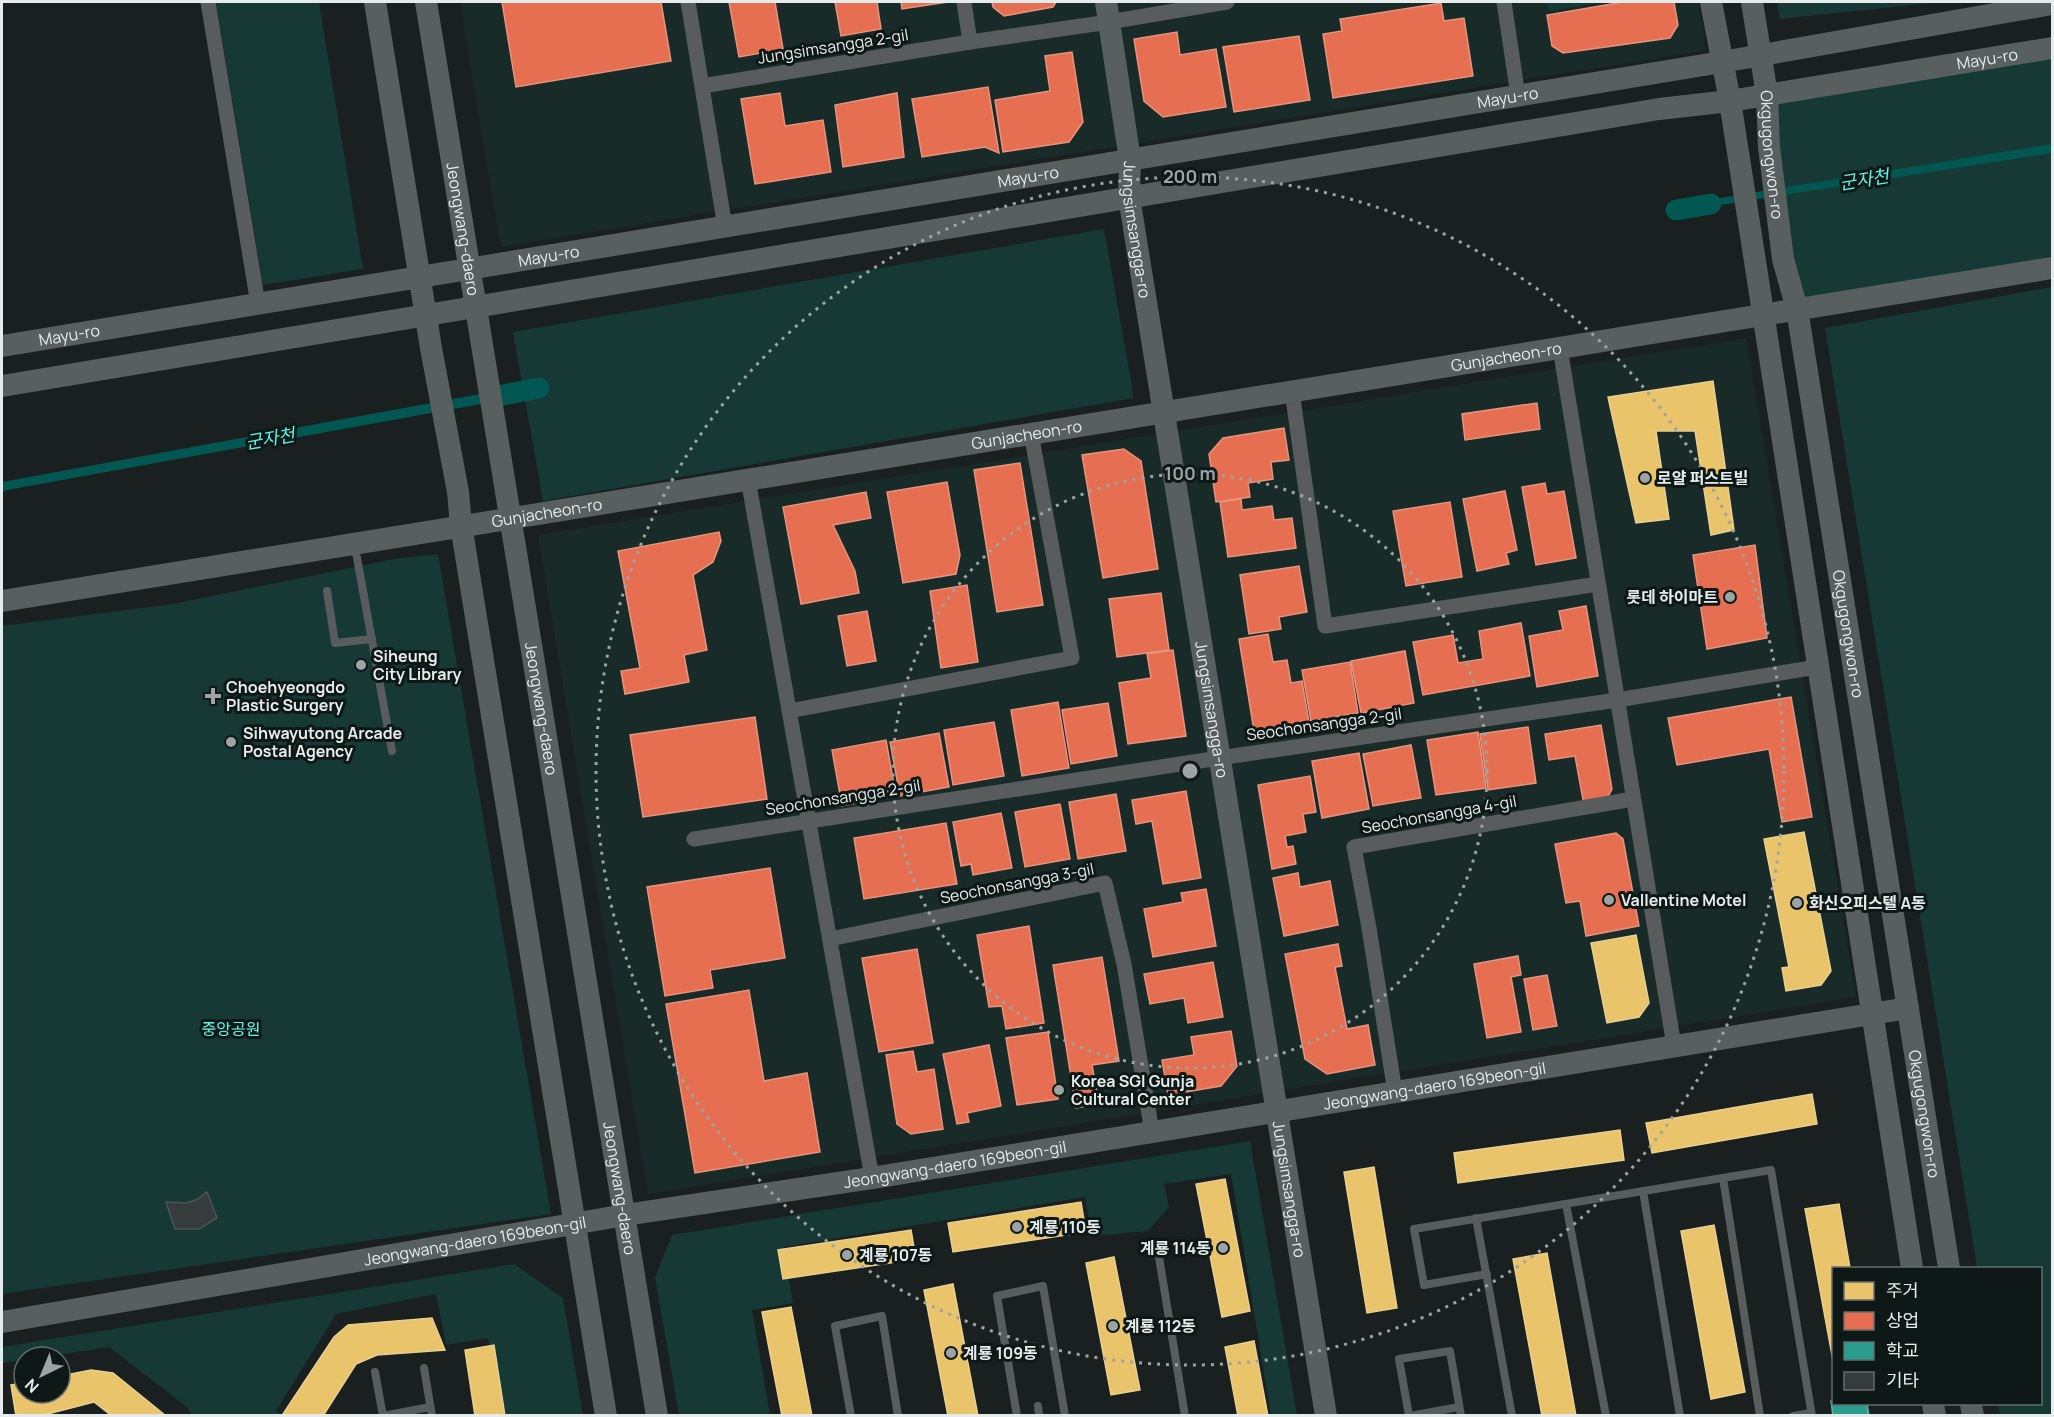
<svg xmlns="http://www.w3.org/2000/svg" width="2054" height="1417" font-family="Manrope,'Noto Sans KR',sans-serif">
<rect width="100%" height="100%" fill="#1a1f1f"/>
<!-- built -->
<g fill="#192b29">
<path d="M460 2H1698L1706 50 501 247Z"/>
<path d="M1746 338 1856 997 648 1194 538 535Z"/>
</g>
<!-- green -->
<g fill="#173936">
<path d="M216 2H319L363 269 263 285Z"/>
<path d="M1547 2H1604L1549 11Z"/>
<path d="M1777 2H1940L1780 19Z"/>
<path d="M2052 48V268L1797 309 1767 95Z"/>
<path d="M1104 229 1134 398 543 501 513 332Z"/>
<path d="M2052 287V1415L2000 1416 1998 1404H2040V1268H1977L1825 328Z"/>
<path d="M438 554 551 1214 2 1294V626L173 604 394 559Z"/>
<path d="M1250 1141 1297 1415H1271L1231 1174 1164 1184 1169 1207 1148 1231 1092 1236 1085 1197 784 1247 793 1303 752 1310 770 1415H679L655 1277 672 1235Z"/>
<path d="M514 1264 563 1298 583 1415H503L488 1338 446 1345 436 1294 336 1314 276 1411 283 1415H192L188 1408 109 1347 44 1357H24V1360L2 1363V1347Z"/>
</g>
<!-- water -->
<g fill="#025752">
<path d="M2052 144V153L1683 211V204Z"/>
<path d="M523 386 525 396 2 491V482Z"/>
</g>
<!-- homes -->
<g fill="#e9c46a" stroke="#e8d091" stroke-width="1.5">
<path d="M1713 381 1734 530 1711 535 1695 431H1656L1669 519 1636 523 1608 397Z"/>
<path d="M1804 832 1831 971 1821 985 1786 991 1782 968 1789 967 1764 839Z"/>
<path d="M1636 935 1649 1003 1639 1017 1607 1023 1591 943Z"/>
<path d="M1812 1094 1817 1124 1652 1153 1646 1123Z"/>
<path d="M1620 1130 1624 1160 1458 1183 1454 1153Z"/>
<path d="M1374 1167 1397 1308 1367 1313 1344 1172Z"/>
<path d="M1225 1179 1250 1311 1222 1317 1196 1184Z"/>
<path d="M1081 1202 1086 1232 953 1252 948 1223Z"/>
<path d="M1839 1204 1850 1268H1834V1366L1805 1209Z"/>
<path d="M1714 1225 1745 1392 1711 1399 1681 1231Z"/>
<path d="M911 1230 916 1259 783 1279 778 1250Z"/>
<path d="M1547 1253 1576 1416H1542L1513 1259Z"/>
<path d="M1114 1257 1140 1390 1111 1395 1086 1263Z"/>
<path d="M953 1284 978 1416H948L924 1290Z"/>
<path d="M791 1307 812 1416H782L762 1312Z"/>
<path d="M432 1318 445 1350 377 1355 356 1364 323 1416H287L283 1414 334 1337 348 1325Z"/>
<path d="M1254 1341 1268 1416H1238L1225 1347Z"/>
<path d="M494 1345 505 1416H475L465 1350Z"/>
<path d="M91 1370 113 1373 166 1416H112L94 1402 40 1416H16L11 1385 24 1383V1393H60V1376Z"/>
</g>
<!-- shops -->
<g fill="#e76f51" stroke="#e6947f" stroke-width="1.5">
<path d="M502 2H661L671 61 516 87Z"/>
<path d="M729 2H775L783 49 739 57Z"/>
<path d="M835 2H877L881 29 841 36Z"/>
<path d="M901 2H948L902 9Z"/>
<path d="M992 2H1056L1053 7 1004 16 993 7Z"/>
<path d="M1623 2H1674L1678 25 1670 38 1563 53 1552 46 1547 15Z"/>
<path d="M1441 3 1444 21 1464 18 1473 76 1333 98 1323 34 1342 31 1340 19Z"/>
<path d="M1177 32 1180 55 1216 49 1226 107 1163 117 1144 101 1134 39Z"/>
<path d="M1299 36 1310 100 1234 112 1223 47Z"/>
<path d="M1072 52 1083 122 1069 142 1003 152 995 100 1050 91 1045 56Z"/>
<path d="M988 87 999 153 985 147 922 157 912 99Z"/>
<path d="M780 93 785 126 823 120 831 172 755 184 741 99Z"/>
<path d="M897 93 904 157 843 167 835 105Z"/>
<path d="M1537 403 1540 429 1465 440 1462 414Z"/>
<path d="M1284 428 1289 460 1271 462 1273 479 1248 483 1250 497 1216 502 1209 454 1223 438Z"/>
<path d="M1124 449 1141 461 1158 569 1103 578 1082 455Z"/>
<path d="M1020 463 1043 605 997 612 974 470Z"/>
<path d="M947 482 960 555 956 574 903 583 887 492Z"/>
<path d="M1545 483 1547 494 1564 491 1576 558 1536 565 1522 487Z"/>
<path d="M1505 491 1517 550 1506 553 1509 564 1477 571 1463 499Z"/>
<path d="M866 492 871 518 833 525 855 571 859 593 801 604 783 507Z"/>
<path d="M1241 499 1242 510 1272 506 1274 520 1292 518 1296 548 1228 557 1220 502Z"/>
<path d="M1450 502 1462 577 1406 586 1393 511Z"/>
<path d="M719 532 721 541 713 562 693 575 707 650 684 655 689 682 625 694 621 671 640 668 618 551Z"/>
<path d="M1755 545 1767 638 1707 649 1693 555Z"/>
<path d="M1299 566 1307 612 1279 617 1281 629 1249 634 1240 575Z"/>
<path d="M967 585 978 662 941 668 930 591Z"/>
<path d="M1161 593 1169 650 1117 657 1109 599Z"/>
<path d="M1586 606 1598 676 1537 687 1529 636 1563 630 1559 611Z"/>
<path d="M867 611 876 661 847 666 838 616Z"/>
<path d="M1521 623 1530 676 1423 695 1413 642 1453 635 1458 663 1483 659 1479 631Z"/>
<path d="M1268 634 1273 662 1287 660 1291 683 1302 681 1309 722 1254 731 1239 639Z"/>
<path d="M1173 650 1186 736 1128 744 1119 683 1151 678 1147 654Z"/>
<path d="M1405 651 1414 703 1361 713 1351 661Z"/>
<path d="M1350 662 1358 713 1311 721 1302 670Z"/>
<path d="M1791 697 1812 817 1782 822 1769 749 1677 765 1668 718Z"/>
<path d="M1058 702 1069 768 1022 776 1011 710Z"/>
<path d="M1108 703 1117 756 1071 764 1062 710Z"/>
<path d="M755 717 767 799 643 817 630 735Z"/>
<path d="M994 722 1004 776 953 785 944 730Z"/>
<path d="M1601 725 1612 789 1605 802 1584 805 1575 756 1549 760 1545 734Z"/>
<path d="M1528 727 1536 783 1488 790 1480 734Z"/>
<path d="M1478 732 1486 788 1436 795 1427 740Z"/>
<path d="M939 733 949 787 900 796 890 742Z"/>
<path d="M886 740 896 796 842 806 832 750Z"/>
<path d="M1411 745 1421 798 1373 806 1363 754Z"/>
<path d="M1359 753 1369 809 1322 818 1312 761Z"/>
<path d="M1310 776 1316 812 1303 814 1306 832 1285 836 1287 847 1293 846 1296 864 1272 869 1258 785Z"/>
<path d="M1186 791 1201 878 1163 884 1152 821 1136 824 1132 800Z"/>
<path d="M1116 794 1126 851 1078 859 1069 802Z"/>
<path d="M1060 804 1070 859 1025 867 1015 812Z"/>
<path d="M1001 813 1012 868 973 875 971 864 961 866 953 822Z"/>
<path d="M946 823 957 884 864 899 854 838Z"/>
<path d="M1616 833 1623 839 1639 926 1586 936 1580 901 1566 903 1555 844Z"/>
<path d="M770 868 785 958 710 970 713 988 665 996 647 887Z"/>
<path d="M1298 873 1300 887 1330 881 1338 925 1284 936 1273 878Z"/>
<path d="M1206 889 1216 946 1153 957 1144 909 1183 902 1181 893Z"/>
<path d="M1029 926 1044 1023 1006 1029 1002 1006 989 1007 977 935Z"/>
<path d="M1338 944 1342 966 1335 967 1347 1029 1368 1025 1375 1065 1327 1074 1305 1059 1285 954Z"/>
<path d="M917 949 933 1043 879 1052 862 958Z"/>
<path d="M1518 956 1521 975 1511 977 1521 1032 1487 1038 1474 964Z"/>
<path d="M1102 957 1119 1061 1092 1065 1099 1104 1076 1108 1053 965Z"/>
<path d="M1213 962 1223 1017 1188 1023 1184 998 1150 1004 1144 974Z"/>
<path d="M1547 975 1557 1026 1533 1030 1524 979Z"/>
<path d="M749 990 764 1081 807 1073 820 1152 695 1173 666 1004Z"/>
<path d="M1231 1031 1237 1066 1221 1086 1168 1095 1162 1060 1194 1055 1191 1037Z"/>
<path d="M1048 1032 1058 1099 1017 1105 1006 1038Z"/>
<path d="M989 1045 1001 1106 967 1113 969 1122 957 1124 943 1054Z"/>
<path d="M913 1051 917 1072 934 1069 943 1129 911 1134 897 1124 886 1055Z"/>
</g>
<!-- schools -->
<path fill="#2a9d8f" stroke="#62b5ab" stroke-width="1.5" d="M1831 1401H1834V1404H1867L1869 1416H1833Z"/>
<g fill="none" stroke-linecap="round" stroke-linejoin="round">
<!-- canal -->
<g stroke="#025752" stroke-width="21">
<path d="M1676 210 1711 204"/>
<path d="M498 396 539 388"/>
</g>
</g>
<!-- building -->
<path fill="#363b3b" stroke="#4e5353" stroke-width="1.5" d="M207 1192 217 1218 199 1229H175L166 1202 187 1203 198 1199Z"/>
<g fill="none" stroke-linecap="round" stroke-linejoin="round">
<!-- lane -->
<g stroke="#585c5c" stroke-width="8">
<path d="M355 547 392 751"/>
<path d="M327 591 335 643 372 639"/>
<path d="M1723 1178 1760 1416"/>
<path d="M1643 1191 1680 1416"/>
<path d="M1566 1204 1606 1416"/>
<path d="M1476 1218 1512 1416"/>
<path d="M1159 1257 1185 1416"/>
<path d="M1487 1274 1424 1285 1414 1229 1771 1170 1812 1416"/>
<path d="M424 1368 432 1416"/>
<path d="M375 1372 383 1416"/>
<path d="M1038 1406 1039 1416"/>
<path d="M383 1416 430 1407"/>
<path d="M851 1416 835 1326 882 1316 898 1416"/>
<path d="M1017 1416 997 1296 1043 1286 1065 1416"/>
<path d="M1409 1416 1399 1359 1450 1351 1461 1416"/>
<path d="M1410 1416 1459 1407"/>
<path d="M1793 1416 1811 1413"/>
</g>
<!-- street -->
<g stroke="#585c5c" stroke-width="15">
<path d="M208 2 258 304"/>
<path d="M688 2 725 227"/>
<path d="M964 2 970 42"/>
<path d="M1504 2 1518 96"/>
<path d="M702 86 970 42 1109 22 1227 2"/>
<path d="M1560 348 1674 1046"/>
<path d="M1292 391 1325 626 1598 584"/>
<path d="M748 479 872 1178"/>
<path d="M789 711 1072 658 1031 433"/>
<path d="M694 839 1219 758 1617 700 1817 667"/>
<path d="M830 939 1105 883 1124 964 1152 1132"/>
<path d="M1395 1092 1369 928 1354 847 1633 799"/>
</g>
<!-- secondary -->
<g stroke="#58605f" stroke-width="22">
<path d="M375 2 431 348 458 492 461 525 606 1416"/>
<path id="s1" d="M426 2 657 1416"/>
<path id="s2" d="M1106 2 1130 160 1129 197 1326 1416"/>
<path d="M1711 2 1730 101 1912 1268"/>
<path id="s3" d="M1752 2 1767 95 1769 147 1783 259 1797 309 1949 1268"/>
<path id="s4" d="M2 346 1722 62 2052 4"/>
<path id="s5" d="M2 386 1659 109 1730 101 2052 48"/>
<path id="s6" d="M2 601 2052 268"/>
<path id="s7" d="M2 1322 625 1215 872 1178 1908 1008"/>
<path d="M1933 1404 1935 1416"/>
<path d="M1971 1404 1973 1416"/>
</g>
</g>
<!-- distance rings -->
<g fill="none" stroke="#9ea4a4" stroke-width="3" stroke-dasharray="3 6">
<circle cx="1190" cy="771" r="297"/>
<circle cx="1190" cy="771" r="594"/>
</g>
<!-- markers -->
<g fill="#9ea4a4" stroke="#0e1917" stroke-width="2">
<circle cx="1645" cy="478" r="6"/>
<circle cx="1730" cy="597" r="6"/>
<circle cx="361" cy="665" r="6"/>
<path d="M210 687h6v6h6v6h-6v6h-6v-6h-6v-6h6z"/>
<circle cx="231" cy="742" r="6"/>
<circle cx="1609" cy="900" r="6"/>
<circle cx="1797" cy="903" r="6"/>
<circle cx="1059" cy="1090" r="6"/>
<circle cx="1017" cy="1227" r="6"/>
<circle cx="1223" cy="1248" r="6"/>
<circle cx="847" cy="1255" r="6"/>
<circle cx="1113" cy="1326" r="6"/>
<circle cx="951" cy="1353" r="6"/>
</g>
<g text-anchor="middle" dominant-baseline="central" stroke-width="6" stroke-linejoin="round" paint-order="stroke">
<!-- street labels -->
<g font-size="16" fill="#e5eceb" stroke="#0e1917">
<text transform="translate(833 46) rotate(-9)">Jungsimsangga 2-gil</text>
<text stroke="none"><textPath href="#s5" startOffset="2012">Mayu-ro</textPath></text>
<text stroke="none"><textPath href="#s4" startOffset="1526">Mayu-ro</textPath></text>
<text stroke="none"><textPath href="#s3" startOffset="154">Okgugongwon-ro</textPath></text>
<text stroke="none"><textPath href="#s4" startOffset="1040">Mayu-ro</textPath></text>
<text stroke="none"><textPath href="#s1" startOffset="230">Jeongwang-daero</textPath></text>
<text stroke="none"><textPath href="#s2" startOffset="230">Jungsimsangga-ro</textPath></text>
<text stroke="none"><textPath href="#s4" startOffset="554">Mayu-ro</textPath></text>
<text stroke="none"><textPath href="#s4" startOffset="68">Mayu-ro</textPath></text>
<text stroke="none"><textPath href="#s6" startOffset="1524">Gunjacheon-ro</textPath></text>
<text stroke="none"><textPath href="#s6" startOffset="1038">Gunjacheon-ro</textPath></text>
<text stroke="none"><textPath href="#s6" startOffset="552">Gunjacheon-ro</textPath></text>
<text stroke="none"><textPath href="#s3" startOffset="640">Okgugongwon-ro</textPath></text>
<text stroke="none"><textPath href="#s1" startOffset="716">Jeongwang-daero</textPath></text>
<text stroke="none"><textPath href="#s2" startOffset="716">Jungsimsangga-ro</textPath></text>
<text transform="translate(1324 724) rotate(-8)">Seochonsangga 2-gil</text>
<text transform="translate(843 797) rotate(-9)">Seochonsangga 2-gil</text>
<text transform="translate(1439 814) rotate(-10)">Seochonsangga 4-gil</text>
<text transform="translate(1017 883) rotate(-11)">Seochonsangga 3-gil</text>
<text stroke="none"><textPath href="#s7" startOffset="1452">Jeongwang-daero 169beon-gil</textPath></text>
<text stroke="none"><textPath href="#s3" startOffset="1126">Okgugongwon-ro</textPath></text>
<text stroke="none"><textPath href="#s7" startOffset="966">Jeongwang-daero 169beon-gil</textPath></text>
<text stroke="none"><textPath href="#s1" startOffset="1202">Jeongwang-daero</textPath></text>
<text stroke="none"><textPath href="#s2" startOffset="1202">Jungsimsangga-ro</textPath></text>
<text stroke="none"><textPath href="#s7" startOffset="480">Jeongwang-daero 169beon-gil</textPath></text>
</g>
<!-- poi labels -->
<g font-size="16" font-weight="bold" fill="#e5eceb" stroke="#0e1917" text-anchor="start">
<text x="1657" y="478">로얄 퍼스트빌</text>
<text x="1718" y="597" text-anchor="end">롯데 하이마트</text>
<text x="373" y="656">Siheung<tspan x="373" dy="18">City Library</tspan></text>
<text x="226" y="687">Choehyeongdo<tspan x="226" dy="18">Plastic Surgery</tspan></text>
<text x="243" y="733">Sihwayutong Arcade<tspan x="243" dy="18">Postal Agency</tspan></text>
<text x="1621" y="900">Vallentine Motel</text>
<text x="1809" y="903">화신오피스텔 A동</text>
<text x="1071" y="1081">Korea SGI Gunja<tspan x="1071" dy="18">Cultural Center</tspan></text>
<text x="1029" y="1227">계룡 110동</text>
<text x="1211" y="1248" text-anchor="end">계룡 114동</text>
<text x="859" y="1255">계룡 107동</text>
<text x="1125" y="1326">계룡 112동</text>
<text x="963" y="1353">계룡 109동</text>
</g>
<!-- park labels -->
<g font-size="16" fill="#64f3e6" stroke="#0e1917">
<text x="231" y="1029">중앙공원</text>
</g>
<!-- water labels -->
<g font-size="18" font-style="italic" fill="#60f0e3" stroke="#0e1917">
<text transform="translate(1864 179) rotate(-9)">군자천</text>
<text transform="translate(270 438) rotate(-10)">군자천</text>
</g>
</g>
<circle cx="1190" cy="771" r="9" fill="#9ea4a4" stroke="#0e1917" stroke-width="3"/>
<g font-size="18" text-anchor="middle" font-weight="bold" fill="#9ea4a4" stroke="#0e1917" stroke-width="6" stroke-linejoin="round" paint-order="stroke">
<text x="1190" y="183">200 m</text>
<text x="1190" y="480">100 m</text>
</g>
<!-- border -->
<rect width="2054" height="1417" fill="none" stroke="#e5eceb" stroke-width="6"/>
<!-- legend -->
<rect x="1832" y="1267" width="210" height="138" fill="#0e1917" stroke="#646d6c" stroke-width="1.5"/>
<rect x="1844" y="1282" width="30" height="18" fill="#e9c46a" stroke="#646d6c" stroke-width="1.5"/>
<text x="1886" y="1297" font-size="18" fill="#e5eceb">주거</text>
<rect x="1844" y="1312" width="30" height="18" fill="#e76f51" stroke="#646d6c" stroke-width="1.5"/>
<text x="1886" y="1327" font-size="18" fill="#e5eceb">상업</text>
<rect x="1844" y="1342" width="30" height="18" fill="#2a9d8f" stroke="#646d6c" stroke-width="1.5"/>
<text x="1886" y="1357" font-size="18" fill="#e5eceb">학교</text>
<rect x="1844" y="1372" width="30" height="18" fill="#363b3b" stroke="#646d6c" stroke-width="1.5"/>
<text x="1886" y="1387" font-size="18" fill="#e5eceb">기타</text>
<!-- north arrow -->
<g transform="translate(42 1375) rotate(223)"><circle r="28" fill="#0e1917" stroke="#646d6c" stroke-width="1.5"/>
<path d="M0-4.5L10 22L0 15L-10 22Z" fill="#9ea4a4"/>
<text y="-9" font-size="16" font-weight="bold" text-anchor="middle" fill="#e5eceb">N</text>
</g>
</svg>
